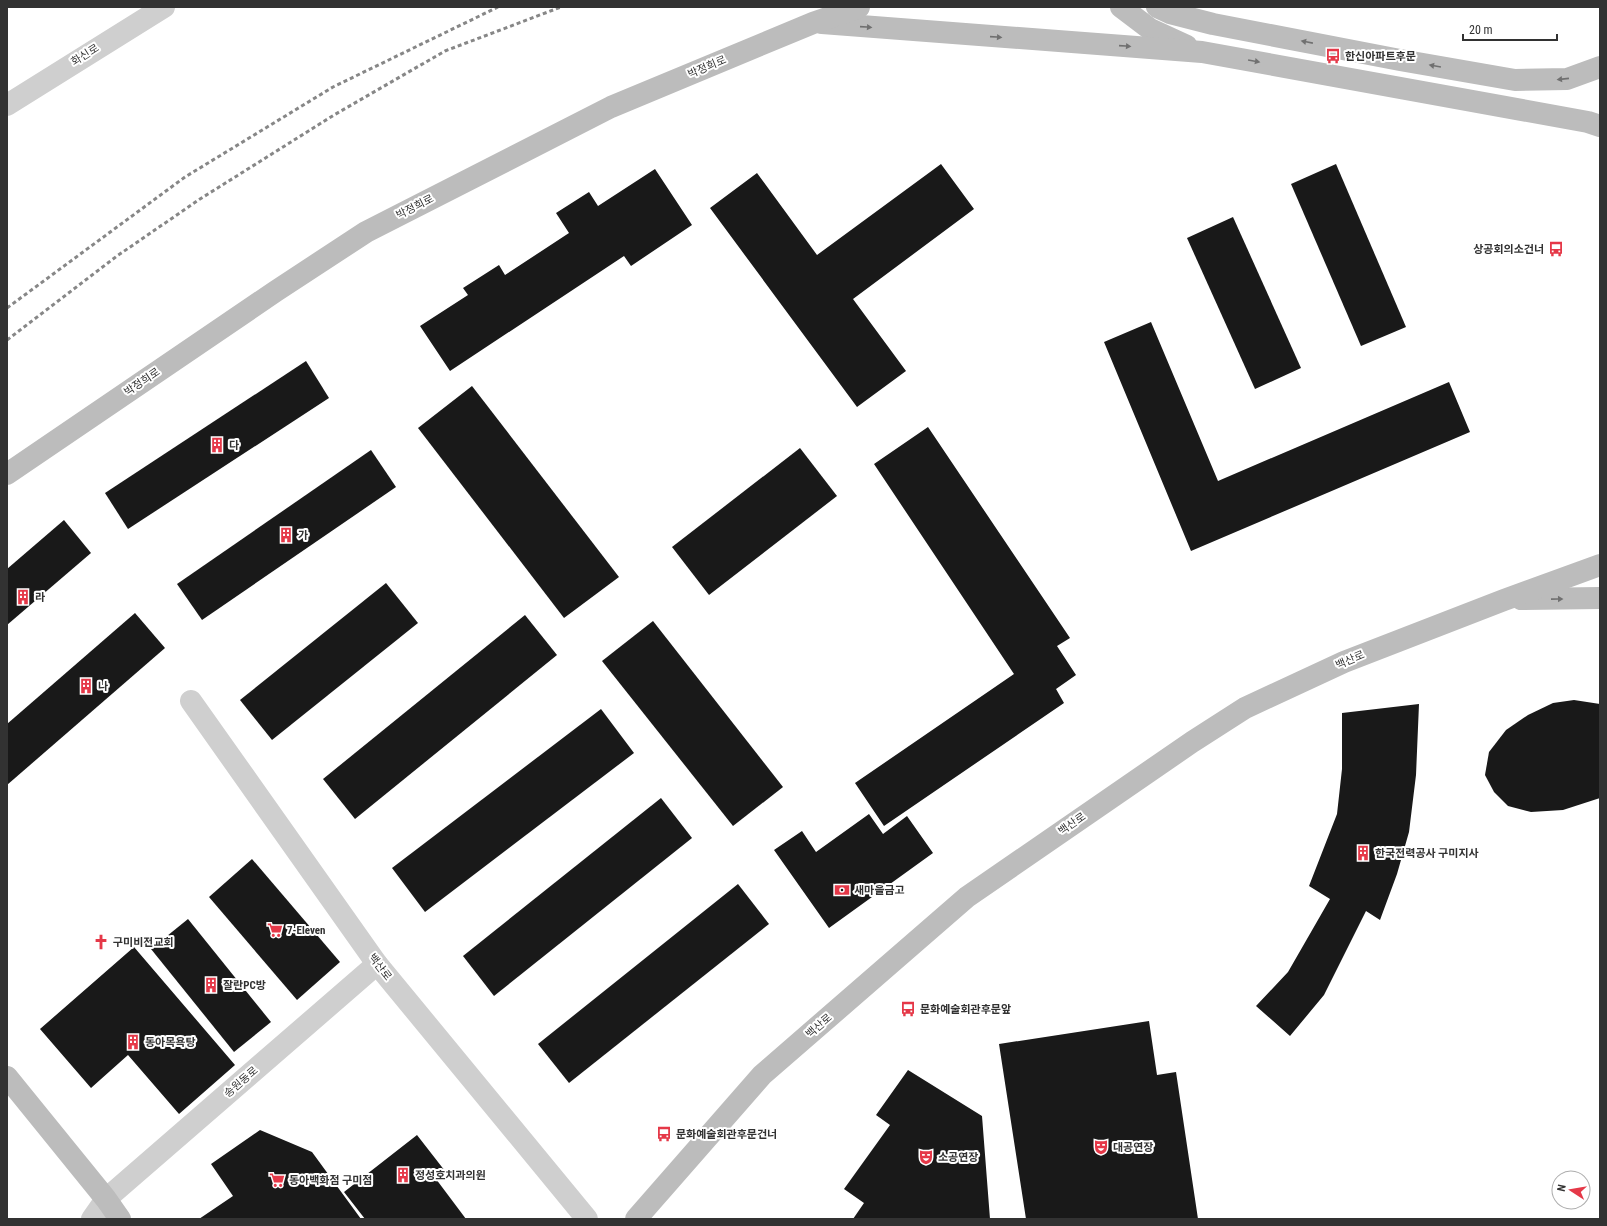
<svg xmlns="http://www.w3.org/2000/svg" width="1607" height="1226" font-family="'Roboto Condensed','Noto Sans KR',sans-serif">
<rect width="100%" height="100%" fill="#fff"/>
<!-- building -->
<g fill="#191919">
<path d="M941 164 974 209 853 299 906 371 857 407 710 208 757 173 817 255Z"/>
<path d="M1336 164 1406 327 1361 346 1291 184Z"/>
<path d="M655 169 692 225 631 266 624 256 450 371 420 326 468 295 463 288 499 265 505 275 569 233 556 213 589 192 598 206Z"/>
<path d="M1233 217 1301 368 1255 389 1187 238Z"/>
<path d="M1151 322 1218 481 1449 382 1470 432 1191 551 1104 342Z"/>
<path d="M306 361 329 398 128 529 105 493Z"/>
<path d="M472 386 619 577 564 618 418 428Z"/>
<path d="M928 427 1070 638 1057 646 1076 675 1056 689 1064 703 884 826 855 783 1014 674 874 464Z"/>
<path d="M800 448 837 496 709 595 672 547Z"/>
<path d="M371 450 396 487 202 620 177 584Z"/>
<path d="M64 520 91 553 7 625V569Z"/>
<path d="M386 583 418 623 272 740 240 700Z"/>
<path d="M135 613 165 648 7 785V724Z"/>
<path d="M525 615 557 655 355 819 323 779Z"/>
<path d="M653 621 783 787 733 826 602 661Z"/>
<path d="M1574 700 1600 704V798L1563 810 1531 812 1508 806 1494 792 1485 775 1489 752 1506 730 1528 715 1553 703Z"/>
<path d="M1419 704 1416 775 1409 832 1397 874 1380 920 1366 911 1324 995 1290 1036 1256 1006 1288 972 1330 899 1309 886 1337 814 1342 769V713Z"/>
<path d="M601 709 634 753 425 912 392 868Z"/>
<path d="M661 798 692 838 494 996 463 956Z"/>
<path d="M869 814 883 834 907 816 933 853 829 928 774 850 802 831 816 852Z"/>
<path d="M252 859 340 962 297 1000 209 897Z"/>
<path d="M738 884 769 924 569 1083 538 1044Z"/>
<path d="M188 919 271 1022 234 1052 151 949Z"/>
<path d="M134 947 235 1065 179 1114 128 1055 91 1088 40 1029Z"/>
<path d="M1149 1021 1157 1075 1176 1072 1198 1219H1026L999 1044Z"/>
<path d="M908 1070 982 1116 990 1219H853L864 1203 844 1189 890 1125 876 1115Z"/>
<path d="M260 1130 312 1152 361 1219H199L233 1196 211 1164Z"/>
<path d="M417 1135 445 1171 436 1179 466 1219H365L344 1192Z"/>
</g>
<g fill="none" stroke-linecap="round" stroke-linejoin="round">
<!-- street -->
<g stroke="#cfcfcf" stroke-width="22">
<path d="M7 105 164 7"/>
<path d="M191 701 377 964 587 1219"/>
<path d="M92 1219 106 1199 377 964"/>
</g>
<!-- secondary -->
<g stroke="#bcbcbc" stroke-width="22">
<path d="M1121 7 1150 29 1187 46"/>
<path d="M1157 7 1170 13 1213 24 1400 60 1515 80 1567 79 1600 67"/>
<path d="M822 23 1202 52 1588 122 1600 126"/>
<path d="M7 474 276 291 366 232 611 107 813 23 859 7"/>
<path d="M1521 599 1600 598"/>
<path d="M7 1077 106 1199 120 1219"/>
<path d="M636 1219 762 1075 967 897 1192 742 1245 708 1344 662 1504 600 1600 565"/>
</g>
<!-- rail -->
<g stroke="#878787" stroke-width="3" stroke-dasharray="4 3" stroke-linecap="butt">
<path d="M7 308 185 177 333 87 498 7"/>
<path d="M7 340 117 256 200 199 334 115 445 51 561 7"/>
</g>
</g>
<!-- one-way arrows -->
<defs><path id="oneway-solid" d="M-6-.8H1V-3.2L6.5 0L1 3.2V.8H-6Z"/></defs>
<g fill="#707070">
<use href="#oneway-solid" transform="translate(866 27) rotate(4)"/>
<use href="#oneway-solid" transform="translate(996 37) rotate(4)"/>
<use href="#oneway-solid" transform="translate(1307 42) rotate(-169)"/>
<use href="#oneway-solid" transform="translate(1125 46) rotate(4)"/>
<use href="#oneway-solid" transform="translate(1254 61) rotate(10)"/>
<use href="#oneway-solid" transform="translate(1435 66) rotate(-170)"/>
<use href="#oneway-solid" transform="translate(1563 79) rotate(174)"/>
<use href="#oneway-solid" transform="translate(1557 599) rotate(-1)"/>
</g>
<!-- icons -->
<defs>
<g id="bus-bare" transform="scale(1.2)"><path d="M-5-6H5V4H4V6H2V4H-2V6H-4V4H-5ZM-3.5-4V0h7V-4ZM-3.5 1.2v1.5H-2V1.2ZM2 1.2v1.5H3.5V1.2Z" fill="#e53848" stroke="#fff" stroke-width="2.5" paint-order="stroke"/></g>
<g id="building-bare" transform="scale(1.2)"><path d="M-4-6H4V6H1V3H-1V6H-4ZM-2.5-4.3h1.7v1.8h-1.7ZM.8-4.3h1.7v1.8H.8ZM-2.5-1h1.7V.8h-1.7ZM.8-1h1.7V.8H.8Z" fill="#e53848" stroke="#fff" stroke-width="2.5" paint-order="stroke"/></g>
<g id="bank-bare" transform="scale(1.2)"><path d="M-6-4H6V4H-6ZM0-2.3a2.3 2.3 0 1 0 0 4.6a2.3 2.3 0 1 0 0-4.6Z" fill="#e53848" stroke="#fff" stroke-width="2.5" paint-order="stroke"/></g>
<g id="supermarket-bare" transform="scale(1.2)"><path d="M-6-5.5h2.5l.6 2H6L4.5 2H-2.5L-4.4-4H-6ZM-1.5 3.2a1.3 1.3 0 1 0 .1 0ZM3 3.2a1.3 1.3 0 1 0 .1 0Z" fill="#e53848" stroke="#fff" stroke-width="2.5" paint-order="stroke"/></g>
<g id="church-bare" transform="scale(1.2)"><path d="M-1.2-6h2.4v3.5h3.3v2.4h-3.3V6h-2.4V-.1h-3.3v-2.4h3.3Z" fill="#e53848" stroke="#fff" stroke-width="2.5" paint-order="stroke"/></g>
<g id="theatre-bare" transform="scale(1.2)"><path d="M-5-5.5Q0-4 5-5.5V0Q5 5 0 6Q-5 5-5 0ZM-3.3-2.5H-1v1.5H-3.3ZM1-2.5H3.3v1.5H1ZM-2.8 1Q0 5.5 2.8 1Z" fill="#e53848" stroke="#fff" stroke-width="2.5" paint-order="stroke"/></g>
</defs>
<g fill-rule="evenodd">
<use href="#bus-bare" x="1333" y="56"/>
<use href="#bus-bare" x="1556" y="249"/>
<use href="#building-bare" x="217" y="445"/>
<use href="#building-bare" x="286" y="535"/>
<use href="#building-bare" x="23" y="597"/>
<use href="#building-bare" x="86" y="686"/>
<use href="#building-bare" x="1363" y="853"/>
<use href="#bank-bare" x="842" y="890"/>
<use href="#supermarket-bare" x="275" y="930"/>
<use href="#church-bare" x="101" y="942"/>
<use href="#building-bare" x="211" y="985"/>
<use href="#bus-bare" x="908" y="1009"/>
<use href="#building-bare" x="133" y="1042"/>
<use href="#bus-bare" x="664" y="1134"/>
<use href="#theatre-bare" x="1101" y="1147"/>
<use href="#theatre-bare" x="926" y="1157"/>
<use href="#building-bare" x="403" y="1175"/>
<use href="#supermarket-bare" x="277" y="1180"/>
</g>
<g text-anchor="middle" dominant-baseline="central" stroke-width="4" stroke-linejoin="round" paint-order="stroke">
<!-- street labels -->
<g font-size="11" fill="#323232" stroke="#fff">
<text transform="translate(85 55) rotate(-32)">화신로</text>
<text transform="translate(707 67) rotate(-23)">박정희로</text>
<text transform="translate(415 207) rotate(-27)">박정희로</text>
<text transform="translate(142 382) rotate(-34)">박정희로</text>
<text transform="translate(1350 660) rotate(-23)">백산로</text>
<text transform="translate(1072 824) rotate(-35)">백산로</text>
<text transform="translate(380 967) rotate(52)">백산로</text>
<text transform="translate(819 1026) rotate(-41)">백산로</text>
<text transform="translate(241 1082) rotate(-41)">송원동로</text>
</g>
<!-- poi labels -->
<g font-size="11" font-weight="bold" fill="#323232" stroke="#fff" text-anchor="start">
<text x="1345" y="56">한신아파트후문</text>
<text x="1544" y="249" text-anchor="end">상공회의소건너</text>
<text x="229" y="445">다</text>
<text x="298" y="535">가</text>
<text x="35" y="597">라</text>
<text x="98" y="686">나</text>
<text x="1375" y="853">한국전력공사 구미지사</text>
<text x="854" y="890">새마을금고</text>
<text x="287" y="930">7-Eleven</text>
<text x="113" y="942">구미비전교회</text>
<text x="223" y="985">잘란PC방</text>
<text x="920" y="1009">문화예술회관후문앞</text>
<text x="145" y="1042">동아목욕탕</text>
<text x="676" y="1134">문화예술회관후문건너</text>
<text x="1113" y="1147">대공연장</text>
<text x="938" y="1157">소공연장</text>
<text x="415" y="1175">정성호치과의원</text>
<text x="289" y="1180">동아백화점 구미점</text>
</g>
</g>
<!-- border -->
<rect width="1607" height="1226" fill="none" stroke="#323232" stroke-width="16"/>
<!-- north arrow -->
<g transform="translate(1571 1190) rotate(282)"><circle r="19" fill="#ffffff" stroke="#adadad"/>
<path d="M0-3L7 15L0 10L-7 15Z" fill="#e53848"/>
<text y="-6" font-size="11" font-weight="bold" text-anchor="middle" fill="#323232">N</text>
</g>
<!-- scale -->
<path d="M1463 34v6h94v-6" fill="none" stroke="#323232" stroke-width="2"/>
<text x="1469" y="34" font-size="12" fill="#323232" stroke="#ffffff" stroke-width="3" paint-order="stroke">20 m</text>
</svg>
